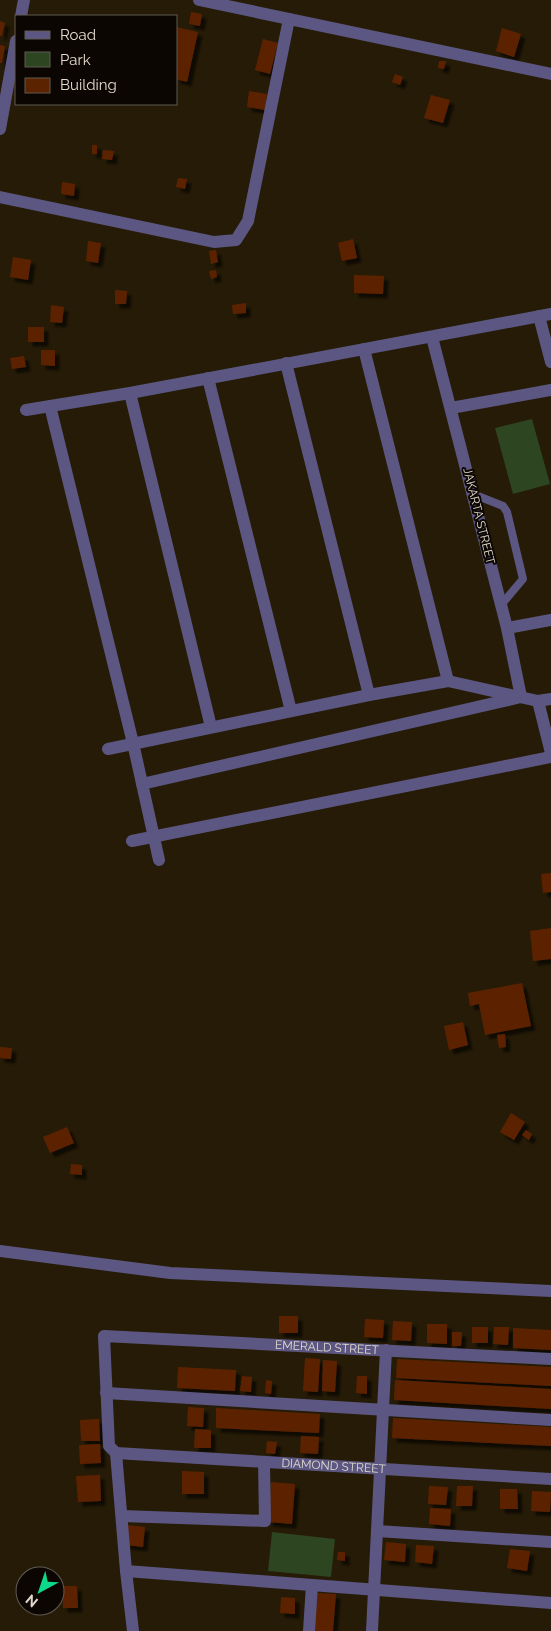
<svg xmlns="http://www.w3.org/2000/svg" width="551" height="1631" font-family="Raleway,sans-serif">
<defs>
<filter id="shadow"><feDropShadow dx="4.5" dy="4.5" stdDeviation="1" flood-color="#0009"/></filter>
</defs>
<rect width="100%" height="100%" fill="#261b06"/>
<!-- green -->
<g fill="#2d4520">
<path d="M532 419 550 484 513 494 495 428Z"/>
<path d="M272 1532 335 1539 331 1577 268 1571Z"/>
</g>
<!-- building -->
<g fill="#5c2300" filter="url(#shadow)">
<path d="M191 12 202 14 200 26 189 24Z"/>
<path d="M0 21 5 23 2 36H0Z"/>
<path d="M176 27 198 32 187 82 176 79Z"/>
<path d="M502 28 521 34 514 57 496 51Z"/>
<path d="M263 39 278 43 270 74 255 70Z"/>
<path d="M0 45 5 46 2 63H0Z"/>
<path d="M439 61H446L444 69 438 68Z"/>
<path d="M395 74 403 77 400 85 392 82Z"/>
<path d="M249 91 267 94 265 110 247 107Z"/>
<path d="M431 95 450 100 443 123 424 118Z"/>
<rect x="92" y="145" width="5" height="9"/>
<path d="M103 150 114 151 112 160 102 159Z"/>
<path d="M178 178 187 179 185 189 176 187Z"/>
<path d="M62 182 75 184 74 196 61 194Z"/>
<path d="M353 239 357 258 342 261 338 243Z"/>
<path d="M88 241 101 243 98 263 86 261Z"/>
<path d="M216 250 218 262 211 264 209 251Z"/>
<path d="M13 257 31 260 28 280 10 277Z"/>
<path d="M216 270 217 277 211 279 209 271Z"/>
<path d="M354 275 384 276 383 294 354 293Z"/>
<path d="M115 290 127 291 126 304H115Z"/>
<path d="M246 303V313L233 314 232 305Z"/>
<path d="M51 305 64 307 62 323 50 322Z"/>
<rect x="28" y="327" width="16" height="15"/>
<path d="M41 350H55V366L41 365Z"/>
<path d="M24 356 26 367 12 369 10 358Z"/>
<path d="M551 873V892L543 893 541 874Z"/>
<path d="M551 928V959L533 961 530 931Z"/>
<path d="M522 983 531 1026 485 1035 479 1004 470 1006 468 993Z"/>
<path d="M463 1022 468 1045 449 1050 444 1026Z"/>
<path d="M505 1034 506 1047 499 1048 497 1035Z"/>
<path d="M0 1047 12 1048 11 1059 0 1058Z"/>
<path d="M511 1113 525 1122 514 1140 500 1132Z"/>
<path d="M67 1127 74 1143 50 1153 43 1137Z"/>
<path d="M526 1130 532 1134 529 1140 522 1135Z"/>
<path d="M71 1164 82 1165V1175L70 1174Z"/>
<rect x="279" y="1316" width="19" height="17"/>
<path d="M365 1319 384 1320 383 1338 364 1337Z"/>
<path d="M393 1321 412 1322 411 1341 392 1340Z"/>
<path d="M427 1324H447V1344L427 1343Z"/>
<rect x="472" y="1327" width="16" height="16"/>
<path d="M494 1327H509L508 1345 493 1344Z"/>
<path d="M513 1328 551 1330V1350L513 1348Z"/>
<path d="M452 1332H462L461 1346H452Z"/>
<path d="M305 1358 320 1359 318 1392 303 1391Z"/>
<path d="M397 1359 551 1367V1386L396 1378Z"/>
<path d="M323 1360 337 1361 335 1392 322 1391Z"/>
<path d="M178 1367 236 1370 235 1391 177 1388Z"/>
<path d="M242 1376 252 1377 251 1392 240 1391Z"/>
<path d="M357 1376H367V1394L356 1393Z"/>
<path d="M266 1380 272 1381 271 1394 265 1393Z"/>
<path d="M395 1380 551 1389V1409L394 1400Z"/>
<path d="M188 1407 204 1408 203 1427 187 1426Z"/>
<path d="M216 1408 320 1414 319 1433 216 1428Z"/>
<path d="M393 1418 551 1427V1446L392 1438Z"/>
<path d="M99 1419 100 1441H81L80 1420Z"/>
<path d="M195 1429 211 1430V1448H194Z"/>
<path d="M301 1436 319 1437 318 1454 300 1453Z"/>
<path d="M267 1441 277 1442 275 1454 266 1453Z"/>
<path d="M100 1444 101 1463 80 1464 79 1445Z"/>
<path d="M182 1471 204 1472V1494H182Z"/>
<path d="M100 1475 101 1501 78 1502 76 1476Z"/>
<path d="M271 1482 295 1484 292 1524 268 1522Z"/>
<path d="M429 1486 448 1487 446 1505 428 1504Z"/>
<path d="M457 1486H473L472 1506H456Z"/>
<path d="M500 1489H517L518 1509H500Z"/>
<path d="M532 1491 551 1492 550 1512 531 1511Z"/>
<path d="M430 1508 451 1509 450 1526 429 1524Z"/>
<path d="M127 1525 145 1527 143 1547 125 1545Z"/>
<path d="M386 1542 406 1544 405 1562 384 1560Z"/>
<path d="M416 1545 434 1546 432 1564 415 1562Z"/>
<path d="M510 1549 530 1551 527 1571 507 1568Z"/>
<path d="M338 1552H345V1561L337 1560Z"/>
<path d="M62 1586H77L78 1608H63Z"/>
<path d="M317 1593 336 1594 333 1631H314Z"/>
<path d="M281 1597 295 1598V1614L280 1613Z"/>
</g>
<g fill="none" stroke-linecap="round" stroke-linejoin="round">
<!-- service -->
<path stroke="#5b5782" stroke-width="8" d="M473 494 503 506 507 512 523 579 501 605"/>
<!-- minor -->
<g stroke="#5b5782" stroke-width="12">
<path d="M199 0 551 74"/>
<path d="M21 16 24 0"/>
<path d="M0 129 16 41"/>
<path d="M0 197 214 242 236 240 248 221 289 19"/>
<path d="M539 316 551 362"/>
<path d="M364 349 448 681"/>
<path d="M286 363 369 695"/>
<path d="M208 378 291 711"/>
<path d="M130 393 211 727"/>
<path d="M50 406 133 743 159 860"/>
<path d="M451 408 551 390"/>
<path d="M26 410 130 393 551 314"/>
<path d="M507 628 551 620"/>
<path d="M538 701 551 753"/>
<path d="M108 749 369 695 448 681 538 701 551 699"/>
<path d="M142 784 521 697 507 628 432 337"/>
<path d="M132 841 551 757"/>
<path d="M0 1251 170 1273 551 1291"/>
<path d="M106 1393 551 1420"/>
<path id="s1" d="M116 1453 551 1479"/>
<path d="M122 1516 265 1521 264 1462"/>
<path d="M377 1531 551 1542"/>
<path d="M126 1571 551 1603"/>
<path id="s2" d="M133 1631 126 1571 116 1453 109 1446 104 1336 551 1359"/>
<path d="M309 1631 312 1585"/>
<path d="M372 1631 386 1350"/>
</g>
</g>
<g text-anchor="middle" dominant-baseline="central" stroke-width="4" stroke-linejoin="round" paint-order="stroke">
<!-- street labels -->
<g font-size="12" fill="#e0d9cc" stroke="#0b0602">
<text transform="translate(479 516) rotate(76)">JAKARTA STREET</text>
<text stroke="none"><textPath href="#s2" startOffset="522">EMERALD STREET</textPath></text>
<text stroke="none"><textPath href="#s1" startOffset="218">DIAMOND STREET</textPath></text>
</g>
</g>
<!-- legend -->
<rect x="15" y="15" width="162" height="90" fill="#0b0602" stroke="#605a53"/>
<rect x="25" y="31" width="25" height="8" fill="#5b5782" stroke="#605a53"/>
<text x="60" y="40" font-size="15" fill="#e0d9cc">Road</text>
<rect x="25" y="52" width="25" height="15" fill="#2d4520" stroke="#605a53"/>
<text x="60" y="65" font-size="15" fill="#e0d9cc">Park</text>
<rect x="25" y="78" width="25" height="15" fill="#5c2300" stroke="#605a53"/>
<text x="60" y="90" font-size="15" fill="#e0d9cc">Building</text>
<!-- north arrow -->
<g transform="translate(40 1591) rotate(220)"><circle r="24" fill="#0b0602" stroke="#605a53"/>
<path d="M0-4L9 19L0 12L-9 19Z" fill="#0ed98a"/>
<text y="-8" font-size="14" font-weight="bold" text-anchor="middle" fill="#e0d9cc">N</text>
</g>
</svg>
